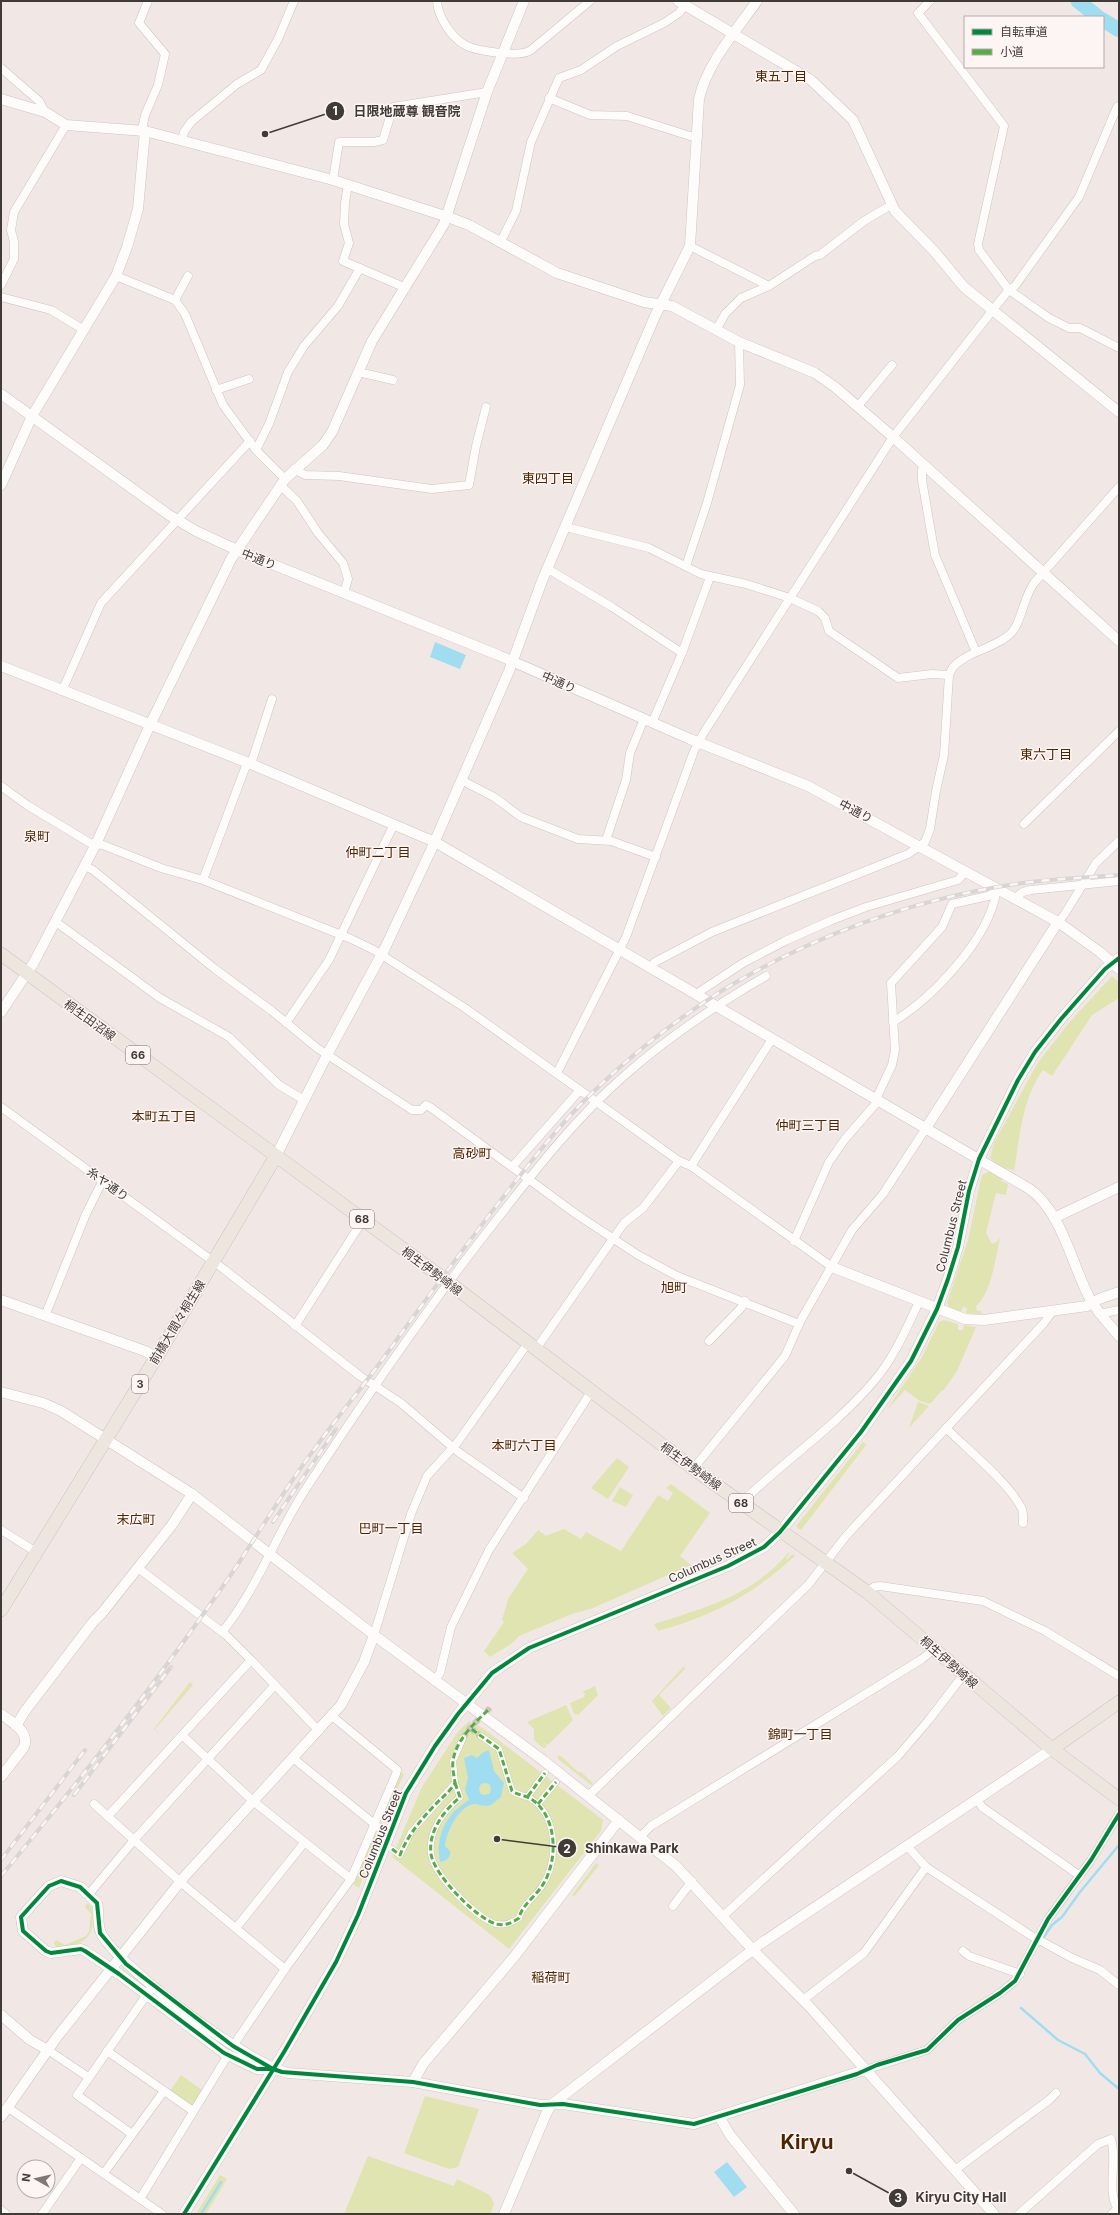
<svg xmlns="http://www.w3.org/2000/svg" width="1120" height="2215" font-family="Inter,'Noto Sans JP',sans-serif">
<rect width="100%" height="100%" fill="#f1e8e5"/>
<!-- green -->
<g fill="#e0e4b0">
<path d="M1112 976 1119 982V998L1092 1015 1052 1076 1043 1070C1022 1099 1020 1136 1014 1171L1007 1168 1001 1181 1008 1184 1006 1195 996 1193 986 1233 992 1244 995 1243 1000 1238C996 1257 991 1294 976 1306L977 1311H981L982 1314 966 1313 967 1308 963 1307 961 1312 949 1307 947 1303 968 1240 980 1183 982 1175 988 1172 994 1161 990 1158 994 1143 1037 1064 1068 1024Z"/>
<path d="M944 1320 958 1324V1330H963L964 1325 976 1327 957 1371 943 1391 942 1390 930 1404 920 1401 905 1390 886 1411 922 1357 939 1322Z"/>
<path d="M918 1402 929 1406 909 1428Z"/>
<path d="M863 1442 869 1447 866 1445 801 1530 797 1528V1525Z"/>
<path d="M617 1458 629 1467 608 1499 591 1488Z"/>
<path d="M671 1484 710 1513 680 1556 691 1565 593 1608 572 1614 519 1636C514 1644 498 1651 490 1657L484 1651 504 1622 502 1620 508 1599 528 1569 512 1553 526 1544 538 1530 546 1536 564 1529 581 1539 586 1532 621 1551 658 1495 668 1501 673 1493 666 1488Z"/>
<path d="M620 1487 633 1495 626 1507 612 1501Z"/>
<path d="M789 1552 790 1553 786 1558 787 1560 792 1554 795 1556C753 1594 715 1615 658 1631L654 1624C706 1607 752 1596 789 1552Z"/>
<path d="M684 1666 685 1669 659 1695 671 1708 663 1716 652 1701Z"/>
<path d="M190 1682 193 1685 155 1729 159 1734 154 1729Z"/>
<path d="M595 1686 598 1695 578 1715 574 1714 570 1703 584 1697 585 1693 582 1692Z"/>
<path d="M566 1705 573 1720 548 1745 544 1743 547 1747 543 1748 534 1740V1729L527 1722Z"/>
<path d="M469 1721 484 1729 603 1820 601 1831 509 1949 392 1857 422 1787 457 1733Z"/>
<path d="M558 1755 562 1757 578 1772H581L593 1783 591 1785 558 1759Z"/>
<path d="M401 1772 404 1774 383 1820 380 1819Z"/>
<path d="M374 1834 378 1836 359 1888 353 1884Z"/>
<path d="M596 1863 599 1865 574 1897 572 1895Z"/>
<path d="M87 1903 91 1906C96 1925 92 1942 72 1945 67 1946 61 1948 56 1947L54 1943 56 1940 65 1945 86 1936 89 1932 91 1914 85 1907Z"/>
<path d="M181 2075 202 2090 194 2104 190 2105 170 2091Z"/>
<path d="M425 2096 479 2109 458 2167 449 2169 404 2153Z"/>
<path d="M368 2156 454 2186 457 2179 490 2195 494 2204 490 2214H344Z"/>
<path d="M220 2175 227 2179 206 2214H196Z"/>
</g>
<!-- water -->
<g fill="#a1ddf1" fill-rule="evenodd">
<path d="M435 642 466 655 460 669 430 657Z"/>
<path d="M489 1750 494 1771 504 1783 501 1797 491 1805C485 1807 481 1805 475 1804 460 1804 446 1832 445 1846L450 1851C451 1858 446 1861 440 1862 435 1836 446 1814 469 1800L465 1790 468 1778 464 1758 472 1755 477 1758 482 1753ZM486 1783 490 1785 491 1790 489 1794 483 1795 480 1793 479 1788 481 1784Z"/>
<path d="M727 2162 747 2187 734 2197 714 2172Z"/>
</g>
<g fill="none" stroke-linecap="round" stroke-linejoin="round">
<!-- stream -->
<g stroke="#a1ddf1" stroke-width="2.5">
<path d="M1043 1938 1052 1925 1062 1917 1080 1892 1119 1845"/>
<path d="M1021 2008 1058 2040 1085 2054 1100 2073 1119 2089"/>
<path d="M201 2214 221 2182"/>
</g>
<!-- river -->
<g stroke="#a1ddf1" stroke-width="15">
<path d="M1078 1 1098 17"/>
<path d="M1103 20 1119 30"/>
</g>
<!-- pedestrian-tunnel -->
<g stroke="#cec5c2" stroke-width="6" stroke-dasharray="6 3" stroke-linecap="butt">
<path d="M470 1728 481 1736"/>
<path d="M463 1738 470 1728 490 1708"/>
</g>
<!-- pedestrian casing -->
<g stroke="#cdc5c2" stroke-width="7">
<g id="pedestrian">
<path d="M455 1783 460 1797C444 1811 428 1831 431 1854 434 1875 476 1918 496 1924 505 1926 512 1923 519 1918 522 1905 535 1897 542 1886 558 1862 558 1820 534 1801 527 1795 519 1796 512 1791L499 1749 481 1736"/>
<path d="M528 1796 545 1773"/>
<path d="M538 1804 556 1782"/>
<path d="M392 1849 400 1855 411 1832 455 1783 453 1761 463 1738"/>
</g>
</g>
<!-- minor casing -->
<g stroke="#cdc5c2" stroke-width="9">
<g id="minor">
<path d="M437 1C438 17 451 37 465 45 476 51 520 58 531 50L590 1"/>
<path d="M930 1 918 13 1004 126 978 244 979 250 1009 290 1049 318 1069 328H1080L1119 348"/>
<path d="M1 68 39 101 45 112"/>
<path d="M549 98 590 115 627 116 690 136H698"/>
<path d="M142 130 145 115 158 85 165 54 139 23 148 1"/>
<path d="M182 140 184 132 191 122 237 84 261 70 278 39 294 1"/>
<path d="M333 180 339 142H374L383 140 393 107 487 92"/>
<path d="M348 184 345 203 344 224 349 243 343 261 406 288"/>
<path d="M500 243 516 211 531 142 559 78 581 70 617 46 664 23 679 13 685 5"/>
<path d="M690 246 769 286"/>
<path d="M116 276 175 300 185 314 223 405 256 450 285 479"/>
<path d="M1 285 14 259V242L11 230 14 212 66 125"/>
<path d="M1 297 51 310 84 330"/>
<path d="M175 300 188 276"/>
<path d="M716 330 725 314 741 298 769 286 815 256 820 255 864 221 891 205"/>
<path d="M358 372 393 380"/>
<path d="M216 390 249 379"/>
<path d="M858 406 892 365"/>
<path d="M256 450 269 424 288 372 304 346 338 306 360 268"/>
<path d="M924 465 922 470V480L935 555 976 652"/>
<path d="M294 469 305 475 339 476 432 489 469 485 476 446 486 407"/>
<path d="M280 485 297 501 318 533 343 563 348 579 344 593"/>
<path d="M566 527 649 548 701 574 746 584 790 598 818 611 825 618 829 631 898 678 932 674 949 675"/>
<path d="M686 566 707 503 740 385 739 342"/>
<path d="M548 569 612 607 682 653"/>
<path d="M62 691 101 603 250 441"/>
<path d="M652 723 682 653 710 577"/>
<path d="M251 764 272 699"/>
<path d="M461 780 494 797 521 817 578 839 611 841 656 857"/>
<path d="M1 786 27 805 90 843 103 845 161 868 203 880 349 938 374 950 465 1008 679 1161"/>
<path d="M1024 824 1119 731"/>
<path d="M606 840 626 780 630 753 644 719"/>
<path d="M85 866 93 870 215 969 272 1011 317 1048 412 1110H421L426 1105 430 1107 576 1214 638 1255 677 1276 799 1324"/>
<path d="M203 880 247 763"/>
<path d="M1015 898 1023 892 1031 890 1119 881"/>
<path d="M56 922 160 998 229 1037 279 1085 304 1100"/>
<path d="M1058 922 1064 915 1096 863 1119 841"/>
<path d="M651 967 655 962 712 932 908 854 925 842 930 829 936 791 944 755 949 675 953 667C968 651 993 649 1009 635 1021 626 1023 598 1034 583L1119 487"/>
<path d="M696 994 743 963 785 941 832 920 866 907 958 880 966 871"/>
<path d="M893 1022C932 998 988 940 996 893"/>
<path d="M286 1023 329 960 394 824"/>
<path d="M557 1073 626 937 694 751 703 734 893 437 1007 292 1015 286 1079 197 1117 107"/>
<path d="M876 1099 892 1065 895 1050 891 983 942 927 952 904 988 896 1000 889"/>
<path d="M1 1107 225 1270 360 1376 401 1403 457 1451 524 1498"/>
<path d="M691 1166 832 1267"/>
<path d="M512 1167 580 1090"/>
<path d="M794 1241 829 1162 845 1139 879 1100"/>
<path d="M1099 1314 1119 1310"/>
<path d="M45 1316 86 1214 103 1180"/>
<path d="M295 1326 363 1220"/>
<path d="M709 1341 741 1308 745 1301"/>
<path d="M536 1349 624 1223 643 1208 679 1161 691 1166 772 1039"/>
<path d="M946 1428C968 1450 1007 1481 1021 1507 1024 1512 1023 1518 1023 1523"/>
<path d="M693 1469 785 1356 801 1320 852 1230 883 1194 926 1128"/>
<path d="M741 1503C784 1461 835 1427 874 1381 894 1358 906 1329 919 1302"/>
<path d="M1 1530 36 1552"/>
<path d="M138 1568 226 1635 251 1660"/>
<path d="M867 1592 874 1587 880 1586 983 1601 1045 1631 1119 1676"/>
<path d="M222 1632C256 1591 276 1535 305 1490 366 1397 429 1305 498 1218 537 1168 576 1118 624 1076 668 1037 716 1005 766 976"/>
<path d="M374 1635 411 1514 427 1476 457 1443 528 1343"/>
<path d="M434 1681 440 1673 451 1627 489 1550 591 1392"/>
<path d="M182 1735 253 1801 351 1879"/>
<path d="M293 1758 378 1827 390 1833"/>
<path d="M588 1796 808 1585 846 1536 1044 1323 1052 1312"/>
<path d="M977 1799 982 1807 1080 1876"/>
<path d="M94 1804 185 1886 285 1969"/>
<path d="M108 1816 251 1660 319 1731"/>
<path d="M640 1837 651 1826 922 1659 934 1649"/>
<path d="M907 1846 926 1867 1030 1935 1072 1958 1100 1970 1119 1985"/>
<path d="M89 1894 134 1840 275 1685"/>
<path d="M673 1906 692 1881"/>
<path d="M723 1916 898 1756 928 1721 964 1674"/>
<path d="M236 1928 304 1843"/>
<path d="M963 1951 969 1956 1020 1974"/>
<path d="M803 2000 864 1953 926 1867"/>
<path d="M233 2046 285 1969 351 1879 396 1774 397 1770 395 1768 332 1716"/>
<path d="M48 2050 88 2077"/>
<path d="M107 2051 193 2111"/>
<path d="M865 2070 927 2050 958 2020 1000 1993 1015 1981 1048 1919 1091 1860 1119 1814"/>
<path d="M7 2107 162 2214"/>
<path d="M132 2134 77 2095 150 1990"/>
<path d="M955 2170 1049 2100 1056 2093"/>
<path d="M104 2173 164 2091"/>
<path d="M140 2199 228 2055"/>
<path d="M1 2210 6 2214"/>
<path d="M42 2214 81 2158"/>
<path d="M1019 2214 1098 2144 1111 2139C1118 2160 1106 2192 1118 2209"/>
</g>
</g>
<!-- tertiary casing -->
<g stroke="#cdc5c2" stroke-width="11">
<g id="tertiary">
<path d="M678 1 811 80 853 120 895 211 934 251 964 287 1119 412"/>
<path d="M1 99 45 112 66 125 145 131 333 180 448 217 469 225 557 273 644 302 672 306 739 342 815 373 835 387 893 437 1119 641"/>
<path d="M1 394 169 515 196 531 237 550 498 655 690 739 808 786 1058 922 1100 952 1119 969"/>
<path d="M1 485 32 416 116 276 127 247 138 209 145 131"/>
<path d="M1 666 251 764 435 842 1028 1188C1061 1209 1072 1265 1090 1299 1098 1313 1109 1324 1119 1336"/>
<path d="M1 1012 33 964 96 844 150 725 231 559 285 479 323 445 332 432 372 341 444 224 487 92 524 1"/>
<path d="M926 1128 1058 922"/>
<path d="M276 1156 327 1055 385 948 431 850 509 671 542 581 655 316 690 246 699 99C707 63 736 31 757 1"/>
<path d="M1054 1218 1119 1187"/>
<path d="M832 1267 965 1319 984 1320 1087 1306 1099 1299 1119 1292"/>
<path d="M1 1300 145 1351 156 1357"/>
<path d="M1 1392 43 1403 61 1411 192 1494 374 1635 544 1761 676 1866 753 1950 809 2006 994 2214"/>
<path d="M1 1714C11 1722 30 1731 24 1747L1 1777"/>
<path d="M16 1726 25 1711 93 1622 102 1613 172 1525 192 1494"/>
<path d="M1 2015 30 2040 48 2050"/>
<path d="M273 2069H257L224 2053 119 1974 85 1951 81 1949 51 1953 46 1951 23 1931 21 1917 49 1886 61 1881 80 1887 97 1903C100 1913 96 1926 102 1935 123 1970 248 2064 288 2073L413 2082 540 2105 563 2104 694 2124 865 2070"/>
<path d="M413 2082 423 2064 514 1957 619 1820"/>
<path d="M1 2117 57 2037 184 1877 341 1705 364 1662 374 1635"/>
<path d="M720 2118 730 2135 794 2214"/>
<path d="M184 2214 284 2052 336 1962 358 1915 406 1793 435 1746 458 1714 492 1673 529 1648 728 1566 764 1547 780 1532 861 1432 911 1361 937 1309 948 1279 958 1247 969 1191 979 1159 1018 1080 1035 1052 1061 1019 1105 969 1119 958"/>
<path d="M504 2214 546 2114 551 2105 763 1942 1052 1749"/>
<path d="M1113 2214 1119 2209"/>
</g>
</g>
<!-- primary casing -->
<g stroke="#c9c5c2" stroke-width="14">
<g id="primary">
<path d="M1 954 444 1279 698 1472 867 1592 1052 1749 1119 1799"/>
<path d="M1 1610 162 1348 276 1156"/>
<path d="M1052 1749 1119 1702"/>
</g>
</g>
<!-- pedestrian -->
<use href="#pedestrian" stroke="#fdfcfb" stroke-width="6"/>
<!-- minor -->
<use href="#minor" stroke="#fdfcfb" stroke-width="8"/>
<!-- tertiary -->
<use href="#tertiary" stroke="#fdfcfb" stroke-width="10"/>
<!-- primary -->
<use href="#primary" stroke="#ede6df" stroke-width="13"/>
<!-- rail casing -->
<g stroke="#d8d5d4" stroke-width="4">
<g id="rail">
<path d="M273 1522 336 1429"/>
<path d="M74 1795 171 1667"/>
<path d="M1 1860 85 1750"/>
<path d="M1 1876C81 1779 159 1679 230 1576 258 1535 283 1491 313 1451 340 1413 371 1377 398 1338 435 1287 472 1237 511 1187 537 1154 563 1121 593 1092 632 1054 677 1019 723 990 810 937 909 901 1009 885 1046 879 1083 878 1119 875"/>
</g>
</g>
<!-- rail -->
<use href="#rail" stroke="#fdf5f3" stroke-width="2.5" stroke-dasharray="8" stroke-linecap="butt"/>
<!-- quiet -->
<g stroke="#56ac46" stroke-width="3" stroke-dasharray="6 3" stroke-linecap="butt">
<path d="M455 1783 460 1797C444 1811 428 1831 431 1854 434 1875 476 1918 496 1924 505 1926 512 1923 519 1918 522 1905 535 1897 542 1886 558 1862 558 1820 534 1801 527 1795 519 1796 512 1791L499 1749 470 1728"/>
<path d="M528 1796 545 1773"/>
<path d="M538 1804 556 1782"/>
<path d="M392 1849 400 1855C407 1837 419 1822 432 1808 440 1799 449 1793 455 1783 454 1775 452 1768 453 1761 456 1739 476 1722 490 1708"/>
</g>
<!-- cycleway casing -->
<g stroke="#fdf5f3" stroke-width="6">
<g id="cycleway">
<path d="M273 2069H257L224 2053 119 1974 85 1951 81 1949 51 1953 46 1951 23 1931 21 1917 49 1886 61 1881 80 1887 97 1903 100 1933 126 1964 233 2046 273 2069 282 2072 413 2082 540 2105 563 2104 694 2124 857 2074 877 2065 927 2050 958 2020 1000 1993 1015 1981 1048 1919 1091 1860 1119 1814"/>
<path d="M184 2214 284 2052 336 1962 358 1915 406 1793 435 1746 458 1714 492 1673 529 1648 728 1566 764 1547 780 1532 861 1432 911 1361 937 1309 948 1279 958 1247 969 1191 979 1159 1018 1080 1035 1052 1061 1019 1105 969 1119 958"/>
</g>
</g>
<!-- cycleway -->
<use href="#cycleway" stroke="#00873e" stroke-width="4"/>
</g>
<g text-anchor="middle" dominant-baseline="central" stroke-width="3" stroke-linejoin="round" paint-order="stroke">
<!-- shield labels -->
<g fill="#fdf5f3" stroke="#797370" stroke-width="1">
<rect x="126" y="1046" width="24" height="18" rx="3"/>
<rect x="350" y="1210" width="24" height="18" rx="3"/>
<rect x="132" y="1375" width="16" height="18" rx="3"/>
<rect x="729" y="1494" width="24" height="18" rx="3"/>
</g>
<g font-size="11" font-weight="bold" fill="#413b38">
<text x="138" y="1055">66</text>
<text x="362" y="1219">68</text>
<text x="140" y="1384">3</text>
<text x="741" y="1503">68</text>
</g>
<!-- street labels -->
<g font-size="12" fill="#413b38" stroke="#fdf5f3">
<text transform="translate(259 559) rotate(22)">中通り</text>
<text transform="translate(559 682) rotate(24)">中通り</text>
<text transform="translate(856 811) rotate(28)">中通り</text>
<text transform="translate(90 1020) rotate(36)">桐生田沼線</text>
<text transform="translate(108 1184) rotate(36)">糸ヤ通り</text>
<text transform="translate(951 1226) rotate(-76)">Columbus Street</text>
<text transform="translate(432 1271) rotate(37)">桐生伊勢崎線</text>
<text transform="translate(177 1322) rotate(-59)">前橋大間々桐生線</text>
<text transform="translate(691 1466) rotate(36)">桐生伊勢崎線</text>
<text transform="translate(712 1560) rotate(-24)">Columbus Street</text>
<text transform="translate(949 1662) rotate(41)">桐生伊勢崎線</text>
<text transform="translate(380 1834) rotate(-68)">Columbus Street</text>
</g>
<!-- neighbourhood labels -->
<g font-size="13" fill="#4f2500" stroke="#fdf5f3">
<text x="781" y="76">東五丁目</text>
<text x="548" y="478">東四丁目</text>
<text x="1046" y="754">東六丁目</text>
<text x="37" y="836">泉町</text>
<text x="378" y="852">仲町二丁目</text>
<text x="164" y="1116">本町五丁目</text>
<text x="808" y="1125">仲町三丁目</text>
<text x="472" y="1153">高砂町</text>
<text x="674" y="1287">旭町</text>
<text x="524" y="1445">本町六丁目</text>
<text x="136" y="1519">末広町</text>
<text x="391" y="1528">巴町一丁目</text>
<text x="800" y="1734">錦町一丁目</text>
<text x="551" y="1977">稲荷町</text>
</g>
<!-- town labels -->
<g font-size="20" font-weight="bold" fill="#4f2500" stroke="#fdf5f3">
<text x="807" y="2142">Kiryu</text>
</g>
</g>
<!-- callouts -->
<path fill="none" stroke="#413b38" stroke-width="1.5" d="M265 134L335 111M497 1839L567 1848M849 2171L898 2198"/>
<g fill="#413b38" stroke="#fdf5f3" stroke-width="1.5">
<circle cx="265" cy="134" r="4"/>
<circle cx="497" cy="1839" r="4"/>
<circle cx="849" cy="2171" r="4"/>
<circle cx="335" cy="111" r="10"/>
<circle cx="567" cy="1848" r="10"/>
<circle cx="898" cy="2198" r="10"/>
</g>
<g font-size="12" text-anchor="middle" font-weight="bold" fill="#fff">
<text x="335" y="115">1</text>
<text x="567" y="1853">2</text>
<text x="898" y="2202">3</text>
</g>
<g font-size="13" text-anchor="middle" font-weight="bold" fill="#413b38" stroke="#fdf5f3" stroke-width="3" stroke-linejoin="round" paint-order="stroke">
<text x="407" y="116">日限地蔵尊 観音院</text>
<text x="632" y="1853">Shinkawa Park</text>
<text x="961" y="2202">Kiryu City Hall</text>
</g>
<!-- border -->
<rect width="1120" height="2215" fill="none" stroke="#413b38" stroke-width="4"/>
<!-- legend -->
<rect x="964" y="16" width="140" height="52" fill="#fdf5f3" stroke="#b2aba8"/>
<rect x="972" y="29" width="20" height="6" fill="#00873e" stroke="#b2aba8"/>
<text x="1000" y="36" font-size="12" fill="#413b38">自転車道</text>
<rect x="972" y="49" width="20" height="6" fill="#56ac46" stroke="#b2aba8"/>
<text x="1000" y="56" font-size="12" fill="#413b38">小道</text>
<!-- north arrow -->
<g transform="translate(36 2179) rotate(278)"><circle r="19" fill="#fdf5f3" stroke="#b2aba8"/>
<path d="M0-3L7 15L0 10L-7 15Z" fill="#7f7875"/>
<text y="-6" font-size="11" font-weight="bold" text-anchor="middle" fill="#413b38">N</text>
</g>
</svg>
